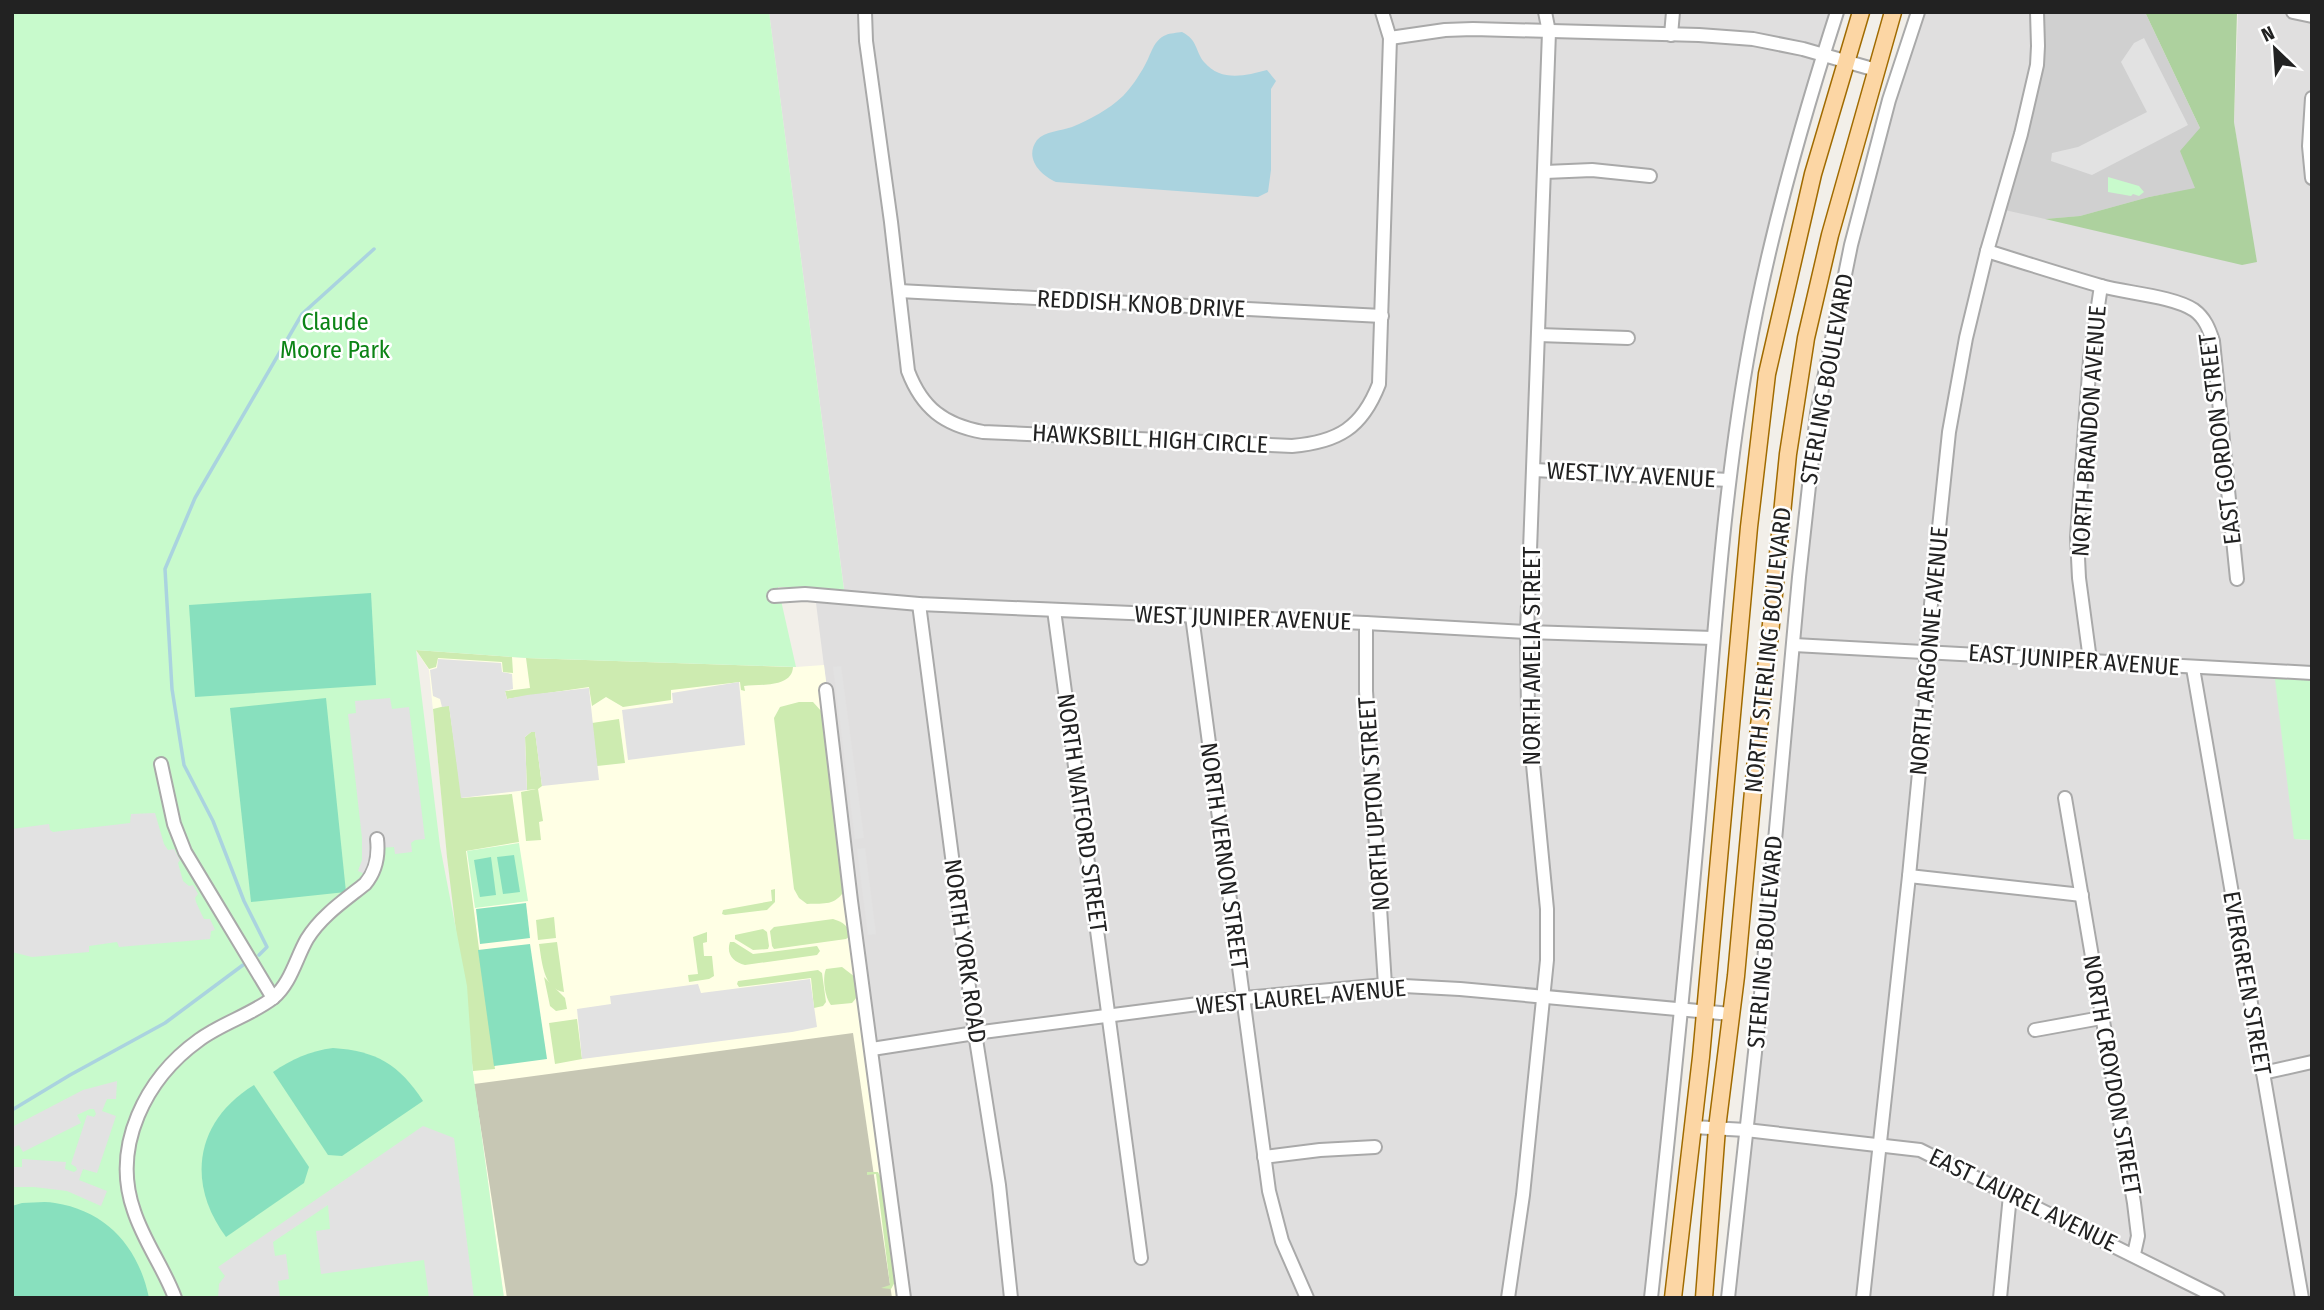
<svg xmlns="http://www.w3.org/2000/svg" width="2324" height="1310" font-family="'Fira Sans Condensed',sans-serif">
<rect width="100%" height="100%" fill="#f2efe9"/>
<!-- residential -->
<g fill="#e0dfdf">
<path d="M769 12H1837L1823 55 1746 362 1651 1298H904L816 603 805 594 844 589Z"/>
<path d="M1918 12H2037L2038 46 2000 209 2244 189 2234 122 2238 12H2293L2312 16V673L2294 839 2312 840V1298H1728L1825 366Z"/>
</g>
<!-- education -->
<path fill="#ffffe5" d="M416 650 526 658 796 667 824 665 904 1298H504L473 1073 467 986 448 864 429 670Z"/>
<!-- religious -->
<path fill="#d0d0d0" d="M2037 12H2145L2200 128 2195 189 2149 197 2080 216 2045 219 2000 209 2029 102Z"/>
<!-- construction -->
<path fill="#c7c7b4" d="M853 1033 892 1298H507L474 1084Z"/>
<!-- grass -->
<g fill="#cdebb0">
<path d="M416 650 512 657 513 673 503 672 502 662 438 658 436 667 429 669Z"/>
<path d="M526 658 793 667C792 688 760 684 744 686L745 691 741 690 740 682 671 690V700L623 707 606 697 592 706 589 687 507 699 505 691 530 688Z"/>
<path d="M799 702H813L822 712 845 890C834 906 826 903 807 904L799 898 794 889 774 718 780 707Z"/>
<path d="M449 705 462 798 512 794 519 842 466 851 495 1069 473 1071 447 857 433 709Z"/>
<path d="M619 719 625 763 597 766 592 723Z"/>
<path d="M535 731 542 786 538 789 543 821 539 822 541 840 526 841 521 792 536 789 527 790 525 737 531 732Z"/>
<path d="M775 889V902L767 910 725 915 722 914 723 910 772 901 771 890Z"/>
<path d="M554 917 556 938 538 940 536 920Z"/>
<path d="M833 919C843 922 849 926 850 936L846 939 774 949 772 946 770 931 774 927Z"/>
<path d="M763 929 767 932 769 946 768 949 753 950 735 939V935Z"/>
<path d="M707 932V942L703 943 704 956H712L714 976 709 979 689 982 688 975 698 974 693 937Z"/>
<path d="M557 942 564 992C543 989 542 961 539 944Z"/>
<path d="M730 942H734L753 954 817 946 820 951 817 955 745 965C733 962 726 954 730 942Z"/>
<path d="M842 967 855 977 857 997 852 1003 831 1005C825 998 822 978 826 969Z"/>
<path d="M818 970 822 973 826 1002 823 1006 814 1008 811 978 739 987 737 984 738 981Z"/>
<path d="M544 977 565 998 567 1009 556 1011 550 1006Z"/>
<path d="M577 1019 582 1059 555 1064 549 1023Z"/>
<path d="M867 1172H878L881 1178 895 1282 891 1289 881 1288 890 1285 876 1174 867 1175Z"/>
</g>
<!-- forest -->
<path fill="#add19e" d="M2145 12H2237L2234 122 2257 262 2242 265 2045 219 2080 216 2149 197 2195 188 2180 151 2200 128Z"/>
<!-- park -->
<g fill="#c8facc">
<path d="M12 12H769L844 590 778 587 796 667 526 658 416 650 440 846 467 986 473 1073 504 1298H12Z"/>
<path d="M2108 177 2139 186 2144 192 2139 196 2133 194 2131 196 2108 192Z"/>
<path d="M2274 671 2312 673V840L2294 839Z"/>
<path d="M519 843 528 901 475 908 467 851Z"/>
</g>
<!-- pitch -->
<g fill="#88e0be">
<path d="M371 593 376 685 195 697 189 605Z"/>
<path d="M326 698 346 892 251 902 230 708Z"/>
<path d="M514 855 520 892 503 894 497 857Z"/>
<path d="M491 857 496 895 480 897 474 860Z"/>
<path d="M526 903 530 938 480 944 476 909Z"/>
<path d="M530 944 547 1059 494 1066 478 950Z"/>
<path d="M333 1048C376 1051 399 1064 423 1101L342 1156 328 1155 273 1072C292 1059 310 1051 333 1048Z"/>
<path d="M254 1085 309 1167 304 1183 226 1237C186 1183 195 1121 254 1085Z"/>
<path d="M22 1203C33 1203 45 1201 55 1203 107 1211 139 1248 149 1298H12V1206Z"/>
</g>
<!-- parking -->
<g fill="#e2e2e2">
<path d="M2144 38 2188 125 2092 175 2051 161 2052 153 2078 147 2147 112 2121 62 2134 43Z"/>
<path d="M438 659 501 663 502 672 512 674 513 689 505 691 507 699 527 695 589 688 599 780 542 786 535 732H531L525 737 527 790 461 798 449 706 442 707 440 699 433 696 430 670 437 668Z"/>
<path d="M841 666 864 838 855 839 833 667Z"/>
<path d="M739 682 745 745 628 760 622 710 673 703 672 693Z"/>
<path d="M390 698 392 709 409 707 425 839 415 840 411 843 412 852 395 854 394 847 378 848 371 877 358 871 362 860V838L348 714 356 713 355 701Z"/>
<path d="M155 813 164 844 168 850 174 849 180 860 178 863 183 881 189 886 193 885 198 894 195 898 196 902 201 913 204 919H210L215 930 211 931 210 939 119 947 117 942 89 946V952L32 957 12 952V829L49 824 50 830 53 832 130 823 131 814Z"/>
<path d="M865 848 876 934 868 935 857 849Z"/>
<path d="M810 979 817 1027 792 1032 582 1059 577 1009 611 1004 610 996 698 984 701 993Z"/>
<path d="M117 1081 116 1099H107L102 1111 116 1116 97 1173 83 1169 79 1180 107 1191 101 1206 67 1191 34 1187H12V1167H22V1159L66 1162 65 1169 74 1172 77 1170 76 1167 71 1164 87 1115 94 1117 96 1114 94 1109H90L77 1115 81 1123 23 1152 19 1145 12 1148V1127L83 1090Z"/>
<path d="M423 1126 454 1138 474 1298H429L424 1260 321 1274 316 1231 330 1229 328 1205 273 1242 275 1256 286 1254 289 1279 278 1281 280 1298H218L219 1284 225 1276 218 1267Z"/>
</g>
<!-- water -->
<path fill="#aad3df" d="M1182 32C1198 40 1195 51 1204 62 1221 82 1245 76 1267 70L1276 81 1271 89V170L1268 192 1258 197 1056 182C1040 175 1024 158 1037 140 1045 131 1061 131 1072 127 1091 119 1108 110 1123 96 1131 88 1139 76 1145 65 1151 55 1153 40 1166 35 1170 33 1177 33 1182 32Z"/>
<g fill="none" stroke-linecap="round" stroke-linejoin="round">
<!-- stream -->
<g stroke="#aad3df" stroke-width="3.5">
<path d="M259 955 267 947 244 901 213 821 184 765 172 689 165 569 195 498 302 314 374 249"/>
<path d="M12 1110 70 1075 165 1023 243 965"/>
</g>
<!-- minor casing -->
<g stroke="#a9a9a9" stroke-width="16">
<g id="minor">
<path d="M865 12 866 41 891 222 908 371C922 408 944 425 983 432L1292 446C1338 442 1362 428 1379 384L1390 38 1382 12"/>
<path d="M2293 12 2312 16"/>
<path d="M1671 35 1673 12"/>
<path d="M1390 38 1445 30 1473 29 1699 35 1753 39 1803 49 1876 70"/>
<path d="M2312 98 2309 146 2312 178"/>
<path d="M1545 172 1592 170 1650 176"/>
<path d="M1987 251C2025 263 2063 275 2101 286 2126 293 2173 296 2194 310 2205 318 2209 329 2213 341L2237 579"/>
<path d="M899 291 1382 316"/>
<path d="M1538 335 1628 338"/>
<path d="M1534 470 1729 480"/>
<path d="M774 596 805 594 919 604 1366 623 1527 632 1713 638"/>
<path d="M919 604 975 1033 999 1185 1011 1298"/>
<path d="M1054 610 1141 1258"/>
<path d="M1192 616 1269 1191 1282 1241 1307 1298"/>
<path d="M1366 623V691L1385 985"/>
<path d="M1794 645 2312 673"/>
<path d="M2090 660 2079 578 2077 537 2090 359 2101 286"/>
<path d="M2193 668 2302 1298"/>
<path d="M826 690 851 901 904 1298"/>
<path d="M161 764 174 824 185 852 273 998"/>
<path d="M2065 798 2134 1203 2138 1236 2134 1254"/>
<path d="M1909 876 2082 895"/>
<path d="M2035 1030 2101 1018"/>
<path d="M872 1049 975 1033 1244 998 1385 985 1460 989 1731 1014"/>
<path d="M2263 1073 2312 1062"/>
<path d="M1693 1127 1746 1130 1920 1150 2218 1298"/>
<path d="M1264 1157 1320 1150 1375 1147"/>
<path d="M175 1298C164 1268 144 1242 134 1211 111 1146 146 1078 199 1040 222 1023 251 1015 273 998 291 983 296 958 307 939 321 916 345 900 365 884 376 871 379 857 377 839"/>
<path d="M1508 1298 1523 1195 1547 960V909L1528 713 1527 632 1549 32 1545 12"/>
<path d="M1651 1298C1668 1142 1684 985 1698 829 1712 673 1720 515 1747 360 1767 244 1801 124 1837 12"/>
<path d="M1728 1298 1759 1016 1799 577 1817 413 1851 245 1889 100 1918 12"/>
<path d="M1863 1298 1909 876 1927 690 1926 652 1949 432 1966 338 1987 251 2021 134 2037 65 2038 46 2037 12"/>
<path d="M2000 1298 2010 1195"/>
</g>
</g>
<!-- major casing -->
<g stroke="#a06b00" stroke-width="19">
<g id="major">
<path d="M1673 1298 1701 1057 1749 527 1767 374 1813 174 1861 12"/>
<path d="M1704 1298 1717 1128 1736 976 1759 726 1769 644 1788 454 1806 338 1830 235 1893 12"/>
</g>
</g>
<!-- minor -->
<use href="#minor" stroke="#fff" stroke-width="12"/>
<!-- major -->
<use href="#major" stroke="#fcd6a4" stroke-width="16"/>
</g>
<g text-anchor="middle" dominant-baseline="central" stroke-width="5" stroke-linejoin="round" paint-order="stroke">
<!-- street labels -->
<g font-size="24" fill="#222" stroke="#fff">
<text transform="translate(1141 304) rotate(3)">REDDISH KNOB DRIVE</text>
<text transform="translate(1827 379) rotate(-80)">STERLING BOULEVARD</text>
<text transform="translate(2089 431) rotate(-86)">NORTH BRANDON AVENUE</text>
<text transform="translate(1150 439) rotate(3)">HAWKSBILL HIGH CIRCLE</text>
<text transform="translate(2220 439) rotate(-97)">EAST GORDON STREET</text>
<text transform="translate(1631 475) rotate(3)">WEST IVY AVENUE</text>
<text transform="translate(1243 618) rotate(2)">WEST JUNIPER AVENUE</text>
<text transform="translate(1768 650) rotate(-84)">NORTH STERLING BOULEVARD</text>
<text transform="translate(1929 651) rotate(-85)">NORTH ARGONNE AVENUE</text>
<text transform="translate(1532 656) rotate(-90)">NORTH AMELIA STREET</text>
<text transform="translate(2074 660) rotate(4)">EAST JUNIPER AVENUE</text>
<text transform="translate(1374 804) rotate(-94)">NORTH UPTON STREET</text>
<text transform="translate(1082 813) rotate(82)">NORTH WATFORD STREET</text>
<text transform="translate(1224 856) rotate(82)">NORTH VERNON STREET</text>
<text transform="translate(1765 942) rotate(-85)">STERLING BOULEVARD</text>
<text transform="translate(965 951) rotate(82)">NORTH YORK ROAD</text>
<text transform="translate(2247 983) rotate(80)">EVERGREEN STREET</text>
<text transform="translate(1301 997) rotate(-5)">WEST LAUREL AVENUE</text>
<text transform="translate(2112 1075) rotate(80)">NORTH CROYDON STREET</text>
<text transform="translate(2023 1200) rotate(26)">EAST LAUREL AVENUE</text>
</g>
<!-- park labels -->
<g font-size="24" fill="#0c8416" stroke="#fff">
<text x="335" y="322">Claude<tspan x="335" dy="28">Moore Park</tspan></text>
</g>
</g>
<!-- border -->
<rect width="2324" height="1310" fill="none" stroke="#222222" stroke-width="28"/>
<!-- north arrow -->
<g transform="translate(2275 49) rotate(335)" stroke="#ffffff" stroke-width="5" paint-order="stroke">
<path d="M0-5L12 26L0 18L-12 26Z" fill="#222222"/>
<text y="-10" font-size="19" font-weight="bold" text-anchor="middle" fill="#222222">N</text>
</g>
</svg>
